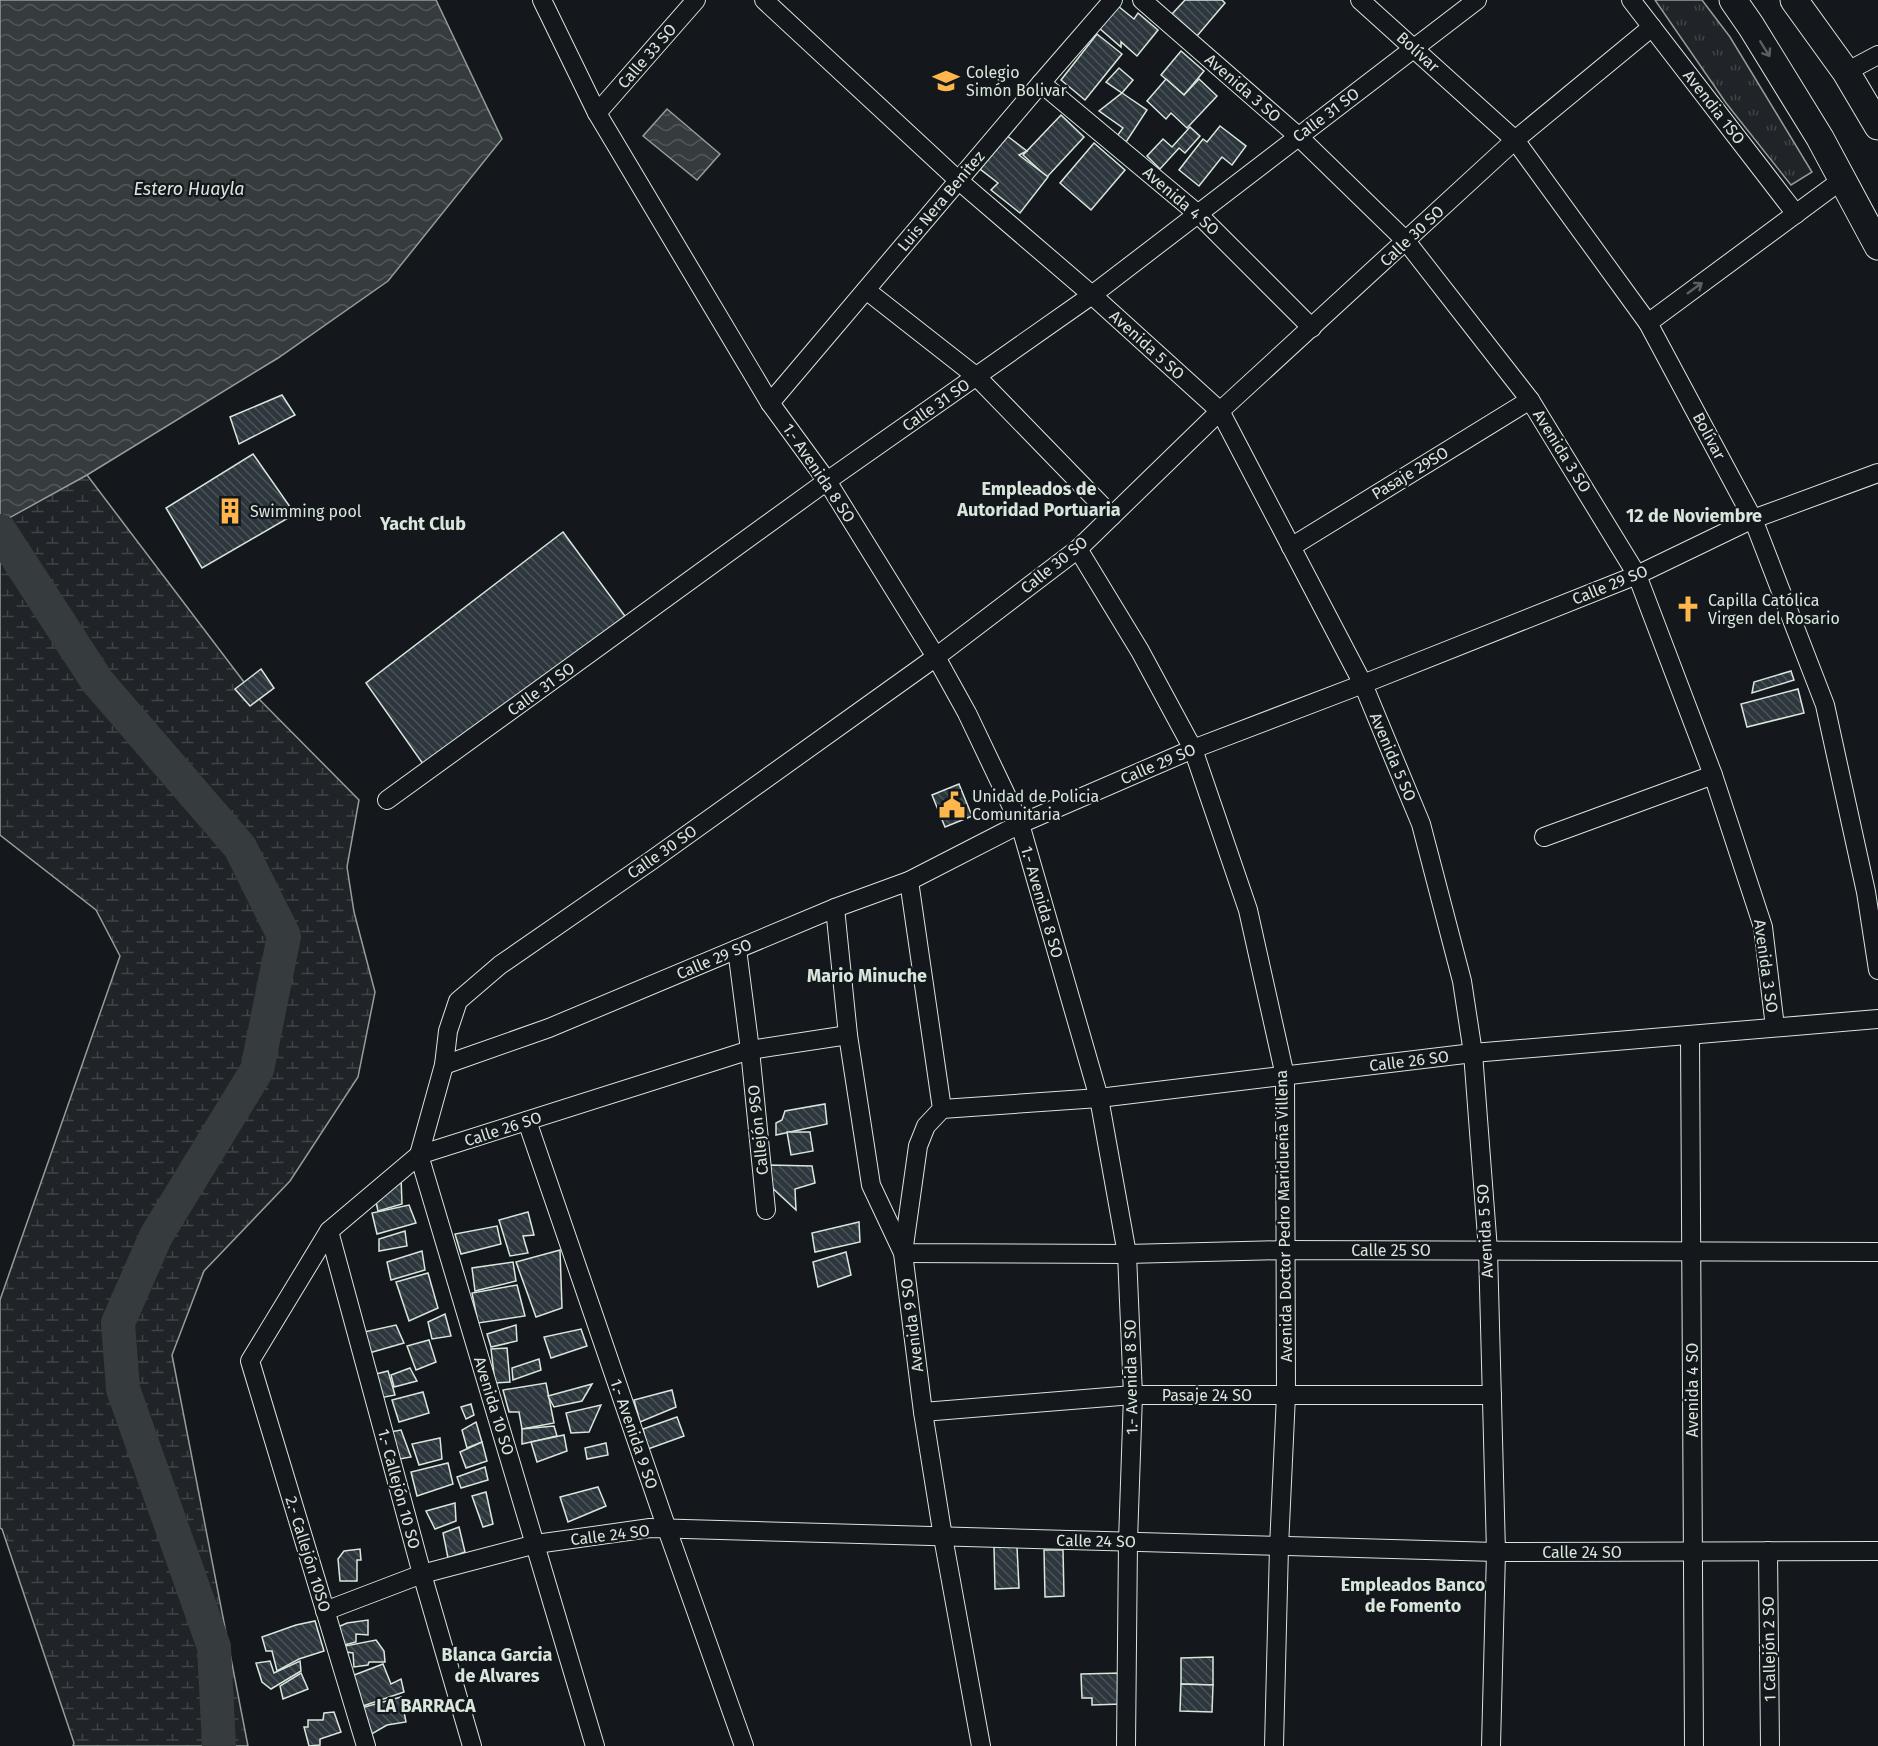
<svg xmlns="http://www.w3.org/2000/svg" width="1878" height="1746" font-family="'Fira Sans',sans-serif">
<defs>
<pattern id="grass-tufts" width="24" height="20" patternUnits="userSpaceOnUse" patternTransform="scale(1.5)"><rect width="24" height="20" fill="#202428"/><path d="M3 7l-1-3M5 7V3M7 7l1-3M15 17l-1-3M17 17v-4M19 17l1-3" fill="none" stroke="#404447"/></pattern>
<pattern id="wetland-marsh" width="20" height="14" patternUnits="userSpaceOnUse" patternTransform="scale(1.5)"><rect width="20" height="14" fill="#202428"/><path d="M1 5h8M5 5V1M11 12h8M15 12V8" fill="none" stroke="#404447"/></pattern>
<pattern id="water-waves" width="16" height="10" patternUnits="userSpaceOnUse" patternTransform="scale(1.5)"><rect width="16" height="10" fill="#363b3e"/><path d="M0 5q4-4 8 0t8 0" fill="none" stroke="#525759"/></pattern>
<pattern id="building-back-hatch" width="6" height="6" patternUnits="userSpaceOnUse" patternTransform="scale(1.5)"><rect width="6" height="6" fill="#2c363c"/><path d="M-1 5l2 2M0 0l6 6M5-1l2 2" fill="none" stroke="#4a5358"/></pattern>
</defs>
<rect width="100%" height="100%" fill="#14181c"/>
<!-- grass -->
<path fill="url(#grass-tufts)" stroke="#939e99" stroke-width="1.5" d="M1655 0H1702L1730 37 1812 172 1791 185 1726 103Z"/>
<!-- wetland -->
<path fill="url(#wetland-marsh)" stroke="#939e99" stroke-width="1.5" d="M87 475 250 690 359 800 347 867 354 912 375 992 358 1077 290 1181 204 1271 172 1355 248 1746H73L74 1743 2 1529 0 1528V1300L120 956 96 910 0 835V505Z"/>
<!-- water -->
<g fill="url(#water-waves)" stroke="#939e99" stroke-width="1.5">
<path d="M0 0H436L502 139 388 281 278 358 87 475 0 523Z"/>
<path d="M667 109 720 154 697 180 643 136Z"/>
</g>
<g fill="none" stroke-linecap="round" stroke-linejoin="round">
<!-- river -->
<path stroke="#363b3e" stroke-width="34" d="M0 531 97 681 240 847 284 936 257 1070 156 1236 118 1323 123 1389 214 1647 219 1746"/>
</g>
<!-- building -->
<g fill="url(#building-back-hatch)" stroke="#d8e6dc" stroke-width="1.5">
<path d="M1185 0H1222L1225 3 1197 36 1172 14Z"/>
<path d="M1118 6 1134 19 1138 13 1158 30 1137 56 1121 42V47L1099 28Z"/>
<path d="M1097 34 1122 54 1085 100 1061 80Z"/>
<path d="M1181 51 1204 71 1184 95 1161 75Z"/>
<path d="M1119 68 1133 80 1122 93 1106 82Z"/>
<path d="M1166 79 1184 95 1199 79 1217 96 1187 128 1171 113 1166 119 1147 101Z"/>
<path d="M1122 93 1147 110 1126 142 1117 136 1123 128 1099 111Z"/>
<path d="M1061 115 1084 137 1047 177 1023 155Z"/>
<path d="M1220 126 1246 146 1232 165 1222 157 1199 186 1179 170 1203 139 1207 142Z"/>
<path d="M1190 127 1200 136 1185 153 1179 148 1160 169 1147 156 1163 139 1172 147Z"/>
<path d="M1006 135 1027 151 1019 155 1048 177 1020 213 991 190 998 183 980 169Z"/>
<path d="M1094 143 1125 170 1091 210 1060 183Z"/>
<path d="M282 395 295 415 239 444 230 417Z"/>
<path d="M253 454 295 514 202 568 166 508Z"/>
<path d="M563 532 625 616 428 771 366 683Z"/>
<path d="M261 669 274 688 250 706 235 689Z"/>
<path d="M1791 671 1794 680 1752 693 1754 682Z"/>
<path d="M1798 689 1804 713 1747 727 1741 704Z"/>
<path d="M959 784 972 816 945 827 932 795Z"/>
<path d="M825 1104 827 1124 776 1135V1123L782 1120 785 1111Z"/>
<path d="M787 1132H810L813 1151 791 1155Z"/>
<path d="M768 1165 812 1166 815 1183 795 1189 796 1210 769 1185Z"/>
<path d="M401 1177 402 1204 378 1211 374 1193Z"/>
<path d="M409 1205 416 1223 377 1234 372 1213Z"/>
<path d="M528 1212 534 1235 523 1236 528 1253 510 1256 499 1220Z"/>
<path d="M859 1222 860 1242 815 1252 812 1233Z"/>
<path d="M497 1226 501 1244 461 1254 455 1234Z"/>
<path d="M405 1231 407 1246 379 1251V1239Z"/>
<path d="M560 1250 562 1308 536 1317 516 1262Z"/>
<path d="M422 1251 425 1270 391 1280 387 1262Z"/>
<path d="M846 1252 851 1275 818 1287 813 1262Z"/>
<path d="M513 1262 516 1281 475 1291 472 1268Z"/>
<path d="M428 1273 438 1308 409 1321 396 1282Z"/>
<path d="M517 1285 525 1316 478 1323 472 1293Z"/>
<path d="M445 1314 451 1336 432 1339 428 1322Z"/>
<path d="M396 1325 404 1343 369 1353 364 1332Z"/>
<path d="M516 1325 517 1341 491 1347 487 1334Z"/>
<path d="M581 1329 587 1346 551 1358 544 1337Z"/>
<path d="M429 1340 436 1362 416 1370 407 1346Z"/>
<path d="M507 1348 510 1382 495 1383 491 1349Z"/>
<path d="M539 1359 541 1370 513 1380 512 1368Z"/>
<path d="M410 1368 417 1381 394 1387 391 1375Z"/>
<path d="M388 1371 395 1395 375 1399 368 1376Z"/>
<path d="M546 1383 554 1423 522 1429 519 1412H509L503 1390Z"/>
<path d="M592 1384 582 1401 554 1407 548 1396Z"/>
<path d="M672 1390 676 1407 640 1422 634 1400Z"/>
<path d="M423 1392 429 1413 399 1422 392 1400Z"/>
<path d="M471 1404 474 1415 466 1419 461 1407Z"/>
<path d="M601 1405 589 1432 571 1433 566 1413Z"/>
<path d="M677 1417 684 1436 648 1449 643 1429Z"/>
<path d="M476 1422 482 1442 467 1448 462 1430Z"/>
<path d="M554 1426 557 1436 522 1444V1429Z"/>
<path d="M401 1430 411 1457 394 1460 384 1433Z"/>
<path d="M564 1435 567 1451 537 1462 531 1442Z"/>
<path d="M440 1438 442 1459 419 1465 412 1444Z"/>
<path d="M482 1442 487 1461 466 1468 460 1452Z"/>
<path d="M606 1443 608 1455 587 1459 585 1448Z"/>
<path d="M448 1463 453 1484 417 1496 411 1472Z"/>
<path d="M485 1467 488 1480 461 1488 457 1477Z"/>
<path d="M598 1487 606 1506 568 1522 560 1497Z"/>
<path d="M486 1492 493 1524 483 1527 472 1496Z"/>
<path d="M455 1503 456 1521 435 1529 426 1511Z"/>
<path d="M459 1527 465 1552 448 1558 443 1533Z"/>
<path d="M994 1547H1017L1019 1588 995 1589Z"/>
<path d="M360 1549 361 1560H357V1581H340L338 1559 344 1551Z"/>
<path d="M1044 1550H1063L1064 1596 1045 1597Z"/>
<path d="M368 1620V1635L356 1634V1642L344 1645 338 1627 347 1623Z"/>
<path d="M315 1621 324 1651 299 1659 277 1671 272 1651H266L262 1637 296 1625Z"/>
<path d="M376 1640 384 1651 385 1662H369L368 1665 354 1667 353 1653 346 1652 345 1646Z"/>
<path d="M1213 1657V1685L1181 1684V1658Z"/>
<path d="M270 1661 274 1673 300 1661 301 1671 271 1689 262 1682 256 1663Z"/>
<path d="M383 1664 391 1684 401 1679 404 1692 360 1707 349 1677Z"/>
<path d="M301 1673 308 1689 283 1699 280 1686Z"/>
<path d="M1121 1673V1704L1092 1705V1698H1082L1081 1674Z"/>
<path d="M1181 1684 1213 1685 1212 1712 1180 1711Z"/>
<path d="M401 1697 406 1722 387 1725 370 1735 361 1708Z"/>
<path d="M334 1712 341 1732 320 1739V1745L309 1746 304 1727H308V1720H323L324 1713Z"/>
</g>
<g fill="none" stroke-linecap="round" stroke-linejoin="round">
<!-- minor casing -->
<g stroke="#d8e6dc" stroke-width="20">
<g id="minor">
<path d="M542 0 597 113 770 403 827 481 936 657 967 713 1020 824 1099 1098 1127 1254 1133 1395 1128 1541 1126 1746"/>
<path d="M764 0 958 180 1092 295 1220 411 1363 684 1421 824 1462 981 1473 1053 1488 1250 1496 1552 1491 1746"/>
<path d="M1142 0 1298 136 1406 241 1530 400 1637 575 1713 775 1763 927 1775 1027"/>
<path d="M1360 0 1515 140 1648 323 1753 519 1825 705 1866 892 1878 970"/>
<path d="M1631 0 1796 214"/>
<path d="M1846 72 1878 55"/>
<path d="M1041 83 1198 214 1312 328"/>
<path d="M597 113 696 0"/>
<path d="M866 290 977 377 1112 516"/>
<path d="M1648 323 1843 179"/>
<path d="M770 403 1041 83 1113 0"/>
<path d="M1291 547 1530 400"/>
<path d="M1078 549 1140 651 1193 749 1248 910 1285 1076 1286 1395 1279 1547 1274 1746"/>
<path d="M387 800 827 481 1092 295 1477 0"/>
<path d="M1544 837 1713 775"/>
<path d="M909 881 942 1109 926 1126 918 1146 903 1253 1127 1254 1286 1250 1878 1252"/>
<path d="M835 908 848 1035 871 1185 903 1253 923 1412 943 1537 981 1746"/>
<path d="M737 949 750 1050 766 1210"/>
<path d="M1690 1035 1694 1746"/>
<path d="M444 1065 549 1028 835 908 909 881 1020 824 1193 749 1363 684 1637 575 1753 519 1878 473"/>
<path d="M942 1109 1099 1098 1473 1053 1878 1019"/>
<path d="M527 1121 667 1529 744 1746"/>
<path d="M329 1231 422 1574 472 1746"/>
<path d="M923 1412 1133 1395H1492"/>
<path d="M1768 1551 1770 1746"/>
<path d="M325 1611 422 1574 536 1544 650 1528 1496 1552 1878 1551"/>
<path d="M366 1746 250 1361 329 1231 419 1155 750 1050 848 1035"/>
<path d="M595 1746 419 1155 444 1065 448 1031 458 1001 500 965 652 860 936 657 1078 549 1220 411 1515 140 1652 27"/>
</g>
</g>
<!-- primary casing -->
<g stroke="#d8e6dc" stroke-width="29">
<g id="primary">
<path d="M1733 0 1751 26 1820 138 1878 246"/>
<path d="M1794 0 1846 72 1878 126"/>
</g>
</g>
<!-- minor -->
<use href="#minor" stroke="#14181c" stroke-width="18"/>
<!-- primary -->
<use href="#primary" stroke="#14181c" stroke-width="27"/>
</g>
<!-- one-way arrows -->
<defs><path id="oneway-shaft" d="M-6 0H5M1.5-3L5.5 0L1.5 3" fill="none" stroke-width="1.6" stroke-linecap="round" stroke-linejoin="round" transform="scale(1.5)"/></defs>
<g stroke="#59605f">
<use href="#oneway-shaft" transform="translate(1765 49) rotate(58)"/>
<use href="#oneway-shaft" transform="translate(1695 288) rotate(-36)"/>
</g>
<!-- icons -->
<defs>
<g id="school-bare" transform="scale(2.07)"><path d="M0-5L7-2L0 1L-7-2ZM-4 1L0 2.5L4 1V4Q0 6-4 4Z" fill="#ffb74d" stroke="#14181c" stroke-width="2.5" paint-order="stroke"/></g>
<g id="building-bare" transform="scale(2.07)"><path d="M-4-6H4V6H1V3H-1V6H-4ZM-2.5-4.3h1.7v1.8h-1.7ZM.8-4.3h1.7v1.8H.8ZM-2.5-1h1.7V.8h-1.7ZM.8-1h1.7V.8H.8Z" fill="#ffb74d" stroke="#14181c" stroke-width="2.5" paint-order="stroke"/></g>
<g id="church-bare" transform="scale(2.07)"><path d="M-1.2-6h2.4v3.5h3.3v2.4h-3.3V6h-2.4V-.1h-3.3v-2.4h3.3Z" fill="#ffb74d" stroke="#14181c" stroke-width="2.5" paint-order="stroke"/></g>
<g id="civic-bare" transform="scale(2.07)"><path d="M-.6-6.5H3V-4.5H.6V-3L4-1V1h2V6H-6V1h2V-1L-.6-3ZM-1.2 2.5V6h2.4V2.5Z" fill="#ffb74d" stroke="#14181c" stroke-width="2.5" paint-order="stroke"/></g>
</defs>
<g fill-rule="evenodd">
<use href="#school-bare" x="946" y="81"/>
<use href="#building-bare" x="230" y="511"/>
<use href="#church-bare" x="1688" y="609"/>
<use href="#civic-bare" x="952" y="805"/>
</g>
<g text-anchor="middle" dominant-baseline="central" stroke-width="4.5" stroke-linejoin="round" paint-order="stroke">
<!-- street labels -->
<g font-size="16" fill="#d8e6dc" stroke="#14181c">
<text transform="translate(1418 52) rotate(42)">Bolívar</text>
<text transform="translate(647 56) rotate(-49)">Calle 33 SO</text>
<text transform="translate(1243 88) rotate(41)">Avenida 3 SO</text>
<text transform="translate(1714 107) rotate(52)">Avendia 1SO</text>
<text transform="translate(1326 115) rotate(-37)">Calle 31 SO</text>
<text transform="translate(941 201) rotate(-50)">Luis Nera Benitez</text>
<text transform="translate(1181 201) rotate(41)">Avenida 4 SO</text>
<text transform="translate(1412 236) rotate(-43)">Calle 30 SO</text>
<text transform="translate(1147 345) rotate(42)">Avenida 5 SO</text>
<text transform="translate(936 405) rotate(-35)">Calle 31 SO</text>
<text transform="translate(1709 436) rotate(62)">Bolívar</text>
<text transform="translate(1562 451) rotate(58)">Avenida 3 SO</text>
<text transform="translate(819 473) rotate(56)">1.- Avenida 8 SO</text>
<text transform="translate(1410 473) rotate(-31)">Pasaje 29SO</text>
<text transform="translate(1054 565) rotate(-39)">Calle 30 SO</text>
<text transform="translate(1610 585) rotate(-22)">Calle 29 SO</text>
<text transform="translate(541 689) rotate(-36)">Calle 31 SO</text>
<text transform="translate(1393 757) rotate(67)">Avenida 5 SO</text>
<text transform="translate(1158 764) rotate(-23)">Calle 29 SO</text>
<text transform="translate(662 852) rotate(-35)">Calle 30 SO</text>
<text transform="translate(1042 902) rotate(74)">1.- Avenida 8 SO</text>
<text transform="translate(714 959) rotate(-23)">Calle 29 SO</text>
<text transform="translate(1766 966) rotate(82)">Avenida 3 SO</text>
<text transform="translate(1409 1061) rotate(-7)">Calle 26 SO</text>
<text transform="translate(503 1129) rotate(-18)">Calle 26 SO</text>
<text transform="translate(758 1130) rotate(-96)">Callejón 9SO</text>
<text transform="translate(1284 1216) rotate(-91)">Avenida Doctor Pedro Maridueña Villena</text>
<text transform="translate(1485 1231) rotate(-93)">Avenida 5 SO</text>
<text x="1391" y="1250">Calle 25 SO</text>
<text transform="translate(912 1325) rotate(-97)">Avenida 9 SO</text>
<text transform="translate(1131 1377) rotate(-91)">1.- Avenida 8 SO</text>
<text transform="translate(1692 1390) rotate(-90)">Avenida 4 SO</text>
<text x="1207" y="1395">Pasaje 24 SO</text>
<text transform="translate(494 1406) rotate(73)">Avenida 10 SO</text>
<text transform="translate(634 1434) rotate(71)">1.- Avenida 9 SO</text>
<text transform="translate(399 1489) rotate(75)">1.- Callejón 10 SO</text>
<text transform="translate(610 1535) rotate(-7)">Calle 24 SO</text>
<text transform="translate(1096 1541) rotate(1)">Calle 24 SO</text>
<text x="1582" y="1552">Calle 24 SO</text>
<text transform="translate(308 1554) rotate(73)">2.- Callejón 10SO</text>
<text transform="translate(1769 1649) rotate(-91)">1 Callejón 2 SO</text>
</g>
<!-- poi labels -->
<g font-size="16" fill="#d8e6dc" stroke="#14181c" text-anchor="start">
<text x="966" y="72">Colegio<tspan x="966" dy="18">Simón Bolivar</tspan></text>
<text x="250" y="511">Swimming pool</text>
<text x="1708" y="600">Capilla Católica<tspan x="1708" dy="18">Virgen del Rosario</tspan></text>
<text x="972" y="796">Unidad de Policia<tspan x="972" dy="18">Comunitaria</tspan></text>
</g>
<!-- water labels -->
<g font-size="18" font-style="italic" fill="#d8e6dc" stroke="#14181c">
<text x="189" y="189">Estero Huayla</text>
</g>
<!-- neighbourhood labels -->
<g font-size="18" font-weight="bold" fill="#d8e6dc" stroke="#14181c">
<text x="1039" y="489">Empleados de<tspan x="1039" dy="21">Autoridad Portuaria</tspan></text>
<text x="1694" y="516">12 de Noviembre</text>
<text x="423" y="524">Yacht Club</text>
<text x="867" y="976">Mario Minuche</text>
<text x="1413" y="1585">Empleados Banco<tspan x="1413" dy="21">de Fomento</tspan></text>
<text x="497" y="1655">Blanca Garcia<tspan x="497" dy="21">de Alvares</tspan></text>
<text x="426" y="1706">LA BARRACA</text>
</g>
</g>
</svg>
